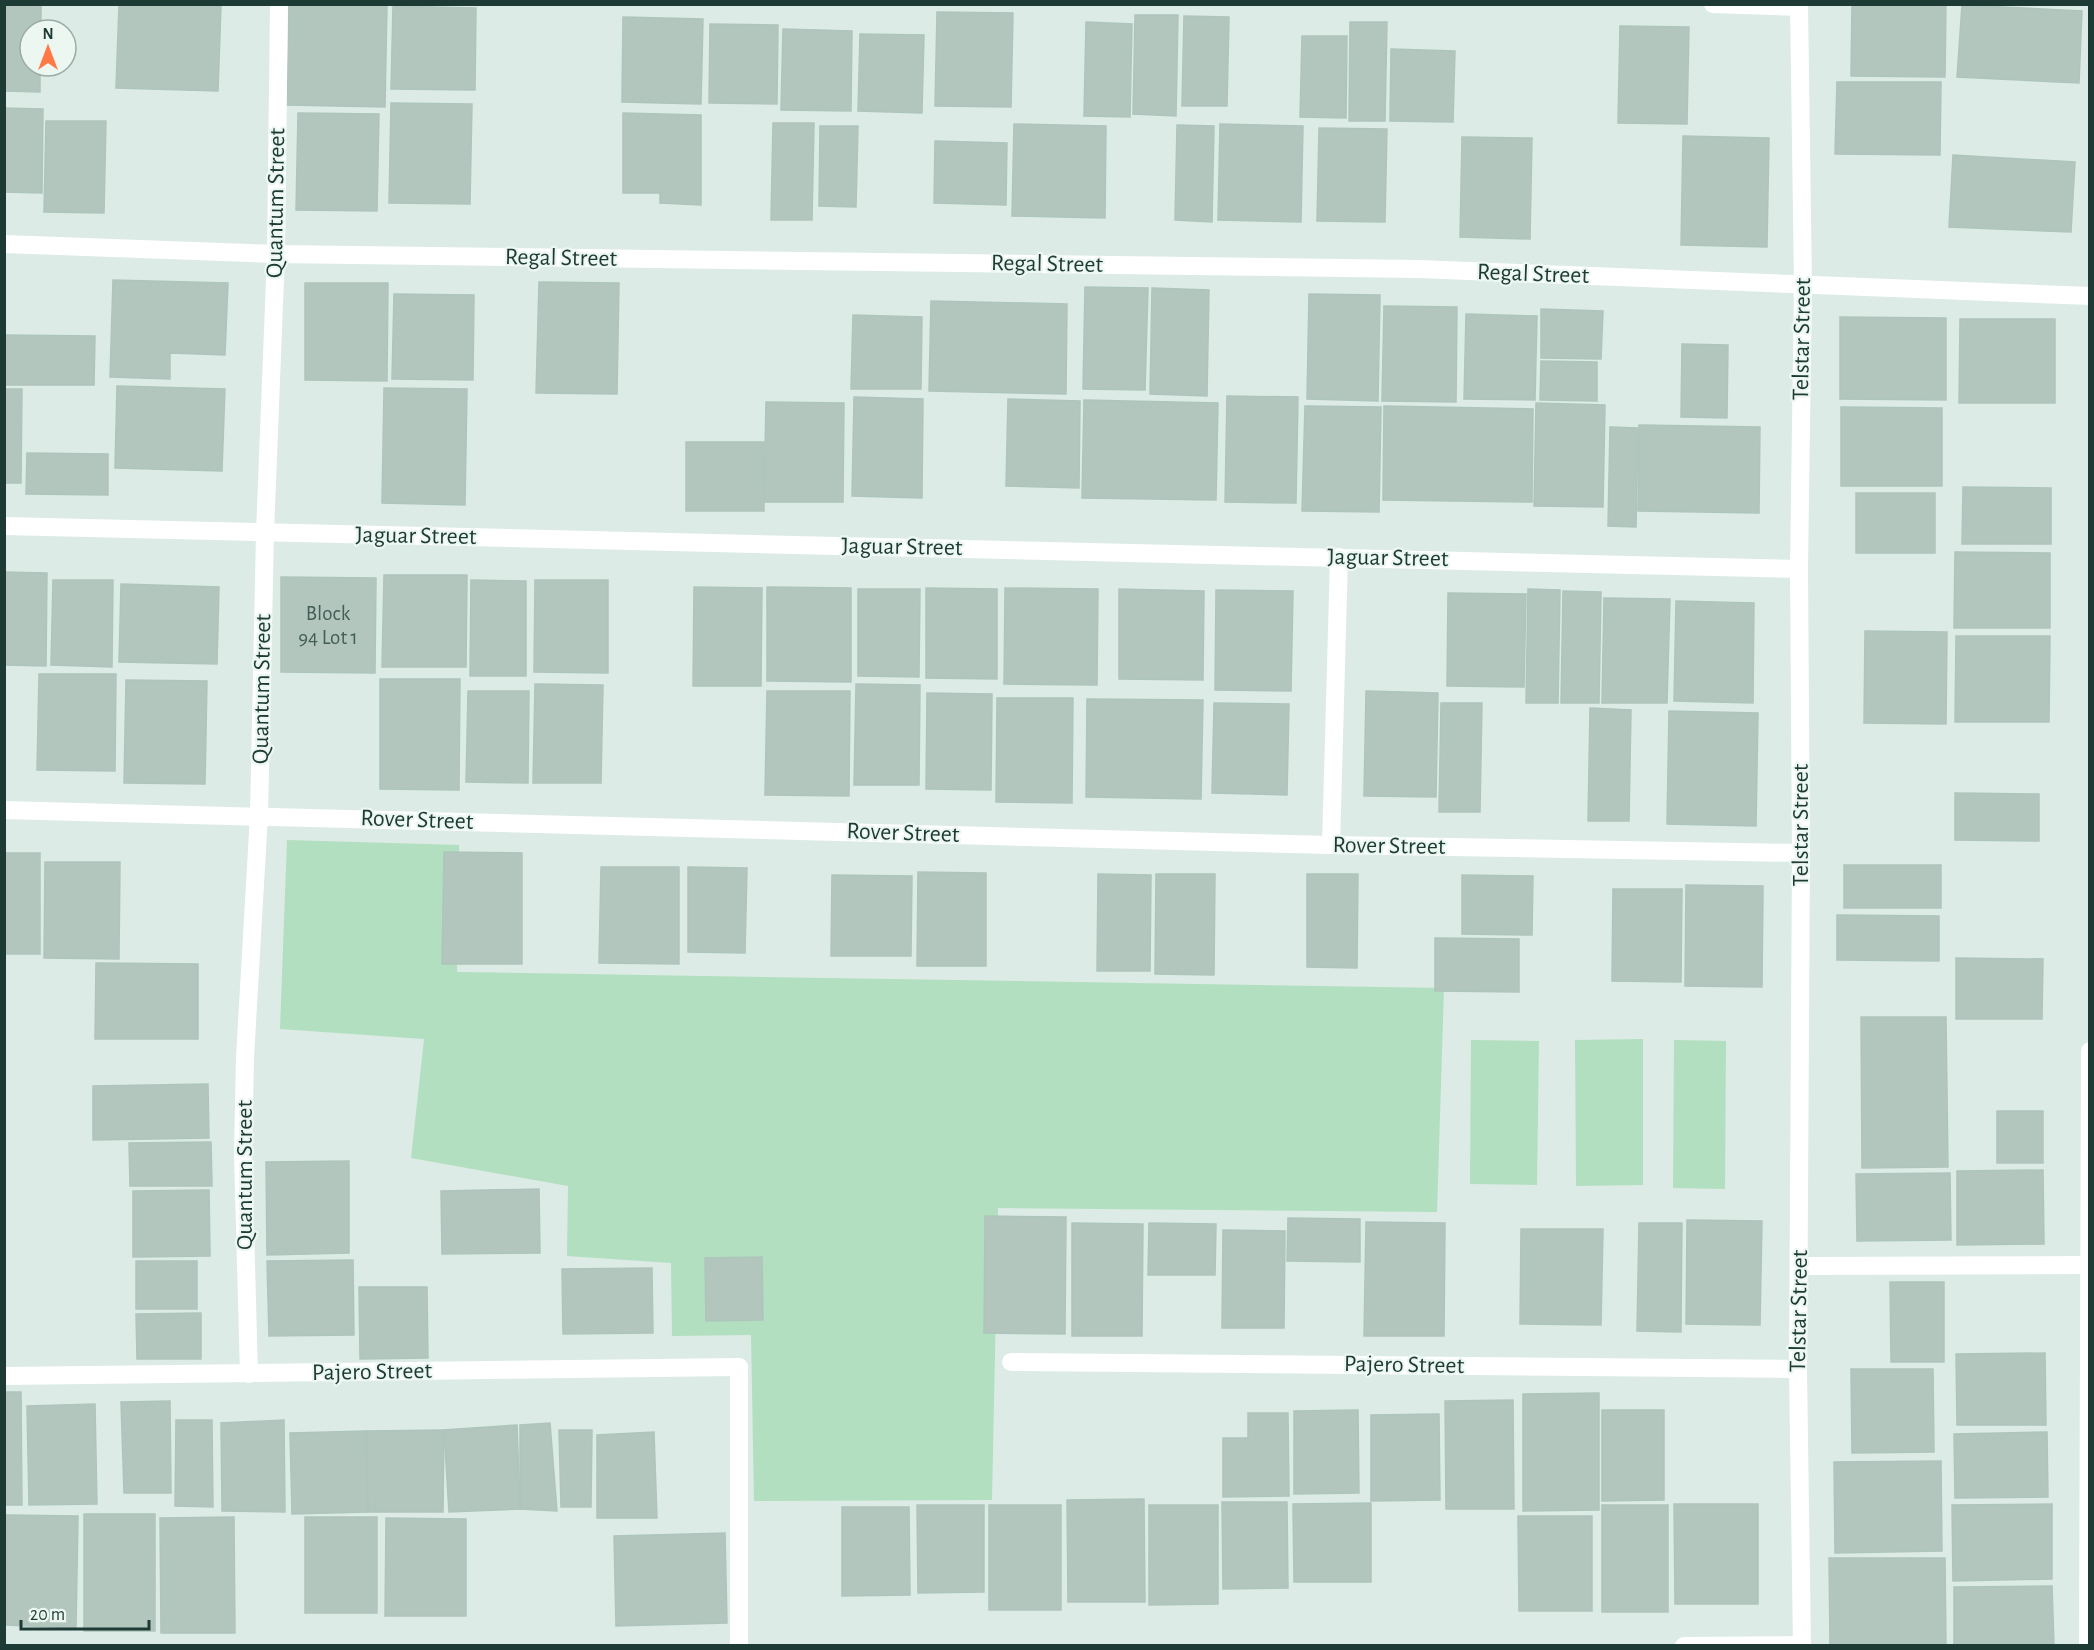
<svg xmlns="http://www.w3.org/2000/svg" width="2094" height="1650" font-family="'Alegreya Sans',sans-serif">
<rect width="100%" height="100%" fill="#dcebe5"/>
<!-- green -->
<g fill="#b2dfbf">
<path d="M287 840 459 845 457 972 1444 988 1437 1212 998 1208 992 1500 754 1501 751 1335 672 1336 671 1263 567 1256 568 1186 411 1158 424 1039 280 1029Z"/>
<path d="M1643 1039V1185L1576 1186 1575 1040Z"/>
<path d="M1471 1040 1539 1041 1537 1185 1470 1184Z"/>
<path d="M1674 1040 1726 1041 1725 1189 1673 1188Z"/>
</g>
<!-- building -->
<g fill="#b2c6be" stroke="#aec5bc" stroke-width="1.5">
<path d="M4 4H41V30H30V66H40V92L4 91Z"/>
<path d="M119 4 221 6 218 91 116 88Z"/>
<path d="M289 4H387L385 107 287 105Z"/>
<path d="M1852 4H1946L1945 77 1851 76Z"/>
<path d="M1962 5 2082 11 2079 83 1957 77Z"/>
<path d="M393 6 476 8 475 90 391 89Z"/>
<path d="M937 12 1013 13 1011 107 935 106Z"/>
<path d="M1135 15H1178L1176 116 1133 114Z"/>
<path d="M1184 16 1229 17 1227 106H1182Z"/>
<path d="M623 17 703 19 701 104 622 102Z"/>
<path d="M1086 22 1132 24 1130 117 1084 116Z"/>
<path d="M1350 22H1387L1385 121H1349Z"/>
<path d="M710 24 778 25 777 104 709 103Z"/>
<path d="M1620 26 1689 27 1687 124 1618 123Z"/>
<path d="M783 29 852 31 851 111 781 110Z"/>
<path d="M860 34 924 35 922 113 858 111Z"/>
<path d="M1302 36H1347L1346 118 1300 117Z"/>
<path d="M1391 49 1455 51 1453 122 1390 121Z"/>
<path d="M1837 82H1941L1940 155 1835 154Z"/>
<path d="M391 103 472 104 470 204 389 203Z"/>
<path d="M4 108 43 109 42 193 4 192Z"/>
<path d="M298 113 379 114 377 211 296 210Z"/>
<path d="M623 113 701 115V205L660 203V193H623Z"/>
<path d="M46 121H106L104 213 44 212Z"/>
<path d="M773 123H814L812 220H771Z"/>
<path d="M1014 124 1106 126 1105 218 1012 216Z"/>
<path d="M1220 124 1303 126 1301 222 1218 220Z"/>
<path d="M1177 125 1214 126 1212 222 1175 220Z"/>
<path d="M820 126H858L856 207 819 206Z"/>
<path d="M1319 128 1387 129 1385 222 1317 221Z"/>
<path d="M1683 136 1769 138 1767 247 1681 245Z"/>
<path d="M1462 137 1532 138 1530 239 1460 237Z"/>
<path d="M935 141 1007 143 1006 205 934 203Z"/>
<path d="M1953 155 2075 162 2071 232 1949 227Z"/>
<path d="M113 280 228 283 225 355 170 353V379L110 377Z"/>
<path d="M539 282 619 283 617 394 536 393Z"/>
<path d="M305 283H388L387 381 305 380Z"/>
<path d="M1085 287 1148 288 1145 390 1083 389Z"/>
<path d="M1152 288 1209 290 1207 396 1150 394Z"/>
<path d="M394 294 474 295 473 380 392 379Z"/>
<path d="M1309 294 1380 295 1378 401 1307 399Z"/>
<path d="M931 301 1067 304 1066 394 929 391Z"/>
<path d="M1384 306 1457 307 1456 402 1382 401Z"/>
<path d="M1541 309 1603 311 1601 359 1541 358Z"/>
<path d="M1466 314 1537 316 1535 400 1464 399Z"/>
<path d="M853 315 922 317 921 389H851Z"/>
<path d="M1840 317 1946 318V400L1840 399Z"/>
<path d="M1960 319H2055V403H1959Z"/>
<path d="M4 335 95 336 94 385H4Z"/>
<path d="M1682 344 1728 345 1727 418 1681 417Z"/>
<path d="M1541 361 1597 362V401L1540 400Z"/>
<path d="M117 386 225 389 222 471 115 468Z"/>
<path d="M384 388 467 389 465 505 382 503Z"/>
<path d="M4 389H22L21 483H4Z"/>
<path d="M1227 396 1298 397 1296 503 1225 502Z"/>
<path d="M854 397 923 399 922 498 852 496Z"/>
<path d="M1008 399 1080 401 1079 488 1006 486Z"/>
<path d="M1084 400 1218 403 1216 500 1082 498Z"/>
<path d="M766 402 844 403 843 502H764Z"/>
<path d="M1536 403 1605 405 1603 507 1534 506Z"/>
<path d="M1305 406 1381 407 1379 512 1302 511Z"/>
<path d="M1384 406 1533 409 1532 502 1383 500Z"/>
<path d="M1841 407 1942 408V486H1841Z"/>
<path d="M1639 425 1760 427 1759 513 1638 511Z"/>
<path d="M1610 427 1638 428 1636 527 1608 526Z"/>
<rect x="686" y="442" width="78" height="69"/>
<path d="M27 453 108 454V495L26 494Z"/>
<path d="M1963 487 2051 488V544H1962Z"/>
<rect x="1856" y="493" width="79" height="60"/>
<path d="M1955 552 2050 553V628H1954Z"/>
<path d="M4 572 47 573 46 666 4 665Z"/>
<path d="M384 575H467L466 667H382Z"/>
<path d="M281 577 376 578 375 673 281 672Z"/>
<path d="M53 580H113L112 667 51 665Z"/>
<path d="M471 580 526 581V676H470Z"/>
<path d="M535 580H608V673L534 672Z"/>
<path d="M121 584 219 587 217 664 119 662Z"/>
<path d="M694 587 762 588 761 686H693Z"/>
<path d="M767 587 851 588V682L767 681Z"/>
<path d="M926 588 997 589V679L926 678Z"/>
<path d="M1005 588 1098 589 1097 685 1004 684Z"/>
<path d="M858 589H920L919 677 858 676Z"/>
<path d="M1119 589 1204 591 1203 680 1119 679Z"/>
<path d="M1528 589 1560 590 1558 703H1526Z"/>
<path d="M1216 590 1293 591 1291 691 1215 690Z"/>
<path d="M1563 591 1601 592 1599 703H1561Z"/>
<path d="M1448 593 1526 594 1524 687 1447 686Z"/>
<path d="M1604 598 1670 599 1667 703H1602Z"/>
<path d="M1676 601 1754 603 1753 703 1674 701Z"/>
<path d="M1865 631 1947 632 1946 724 1864 723Z"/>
<path d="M1956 636H2050L2049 722H1955Z"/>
<path d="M39 674H116L115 771 37 770Z"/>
<path d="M380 679H460L459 790 380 789Z"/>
<path d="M126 680 207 681 205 784 124 783Z"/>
<path d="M535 684 603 685 601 783H533Z"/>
<path d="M856 684 920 685 919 785H854Z"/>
<path d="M468 691H529L528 783 466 782Z"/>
<path d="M767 691H850L849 796 765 795Z"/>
<path d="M1366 691 1438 693 1436 797 1364 796Z"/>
<path d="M927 693 992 694 991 790 926 789Z"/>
<path d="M997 698H1073L1072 803 996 802Z"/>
<path d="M1087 699 1203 700 1201 799 1086 797Z"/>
<path d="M1214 703 1289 704 1287 795 1212 793Z"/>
<path d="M1441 703H1482L1480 812H1439Z"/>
<path d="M1590 708 1631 710 1629 821H1588Z"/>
<path d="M1669 711 1758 713 1756 826 1667 824Z"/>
<path d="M1955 793 2039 794V841L1955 840Z"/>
<path d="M444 852 522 853V964H442Z"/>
<rect x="4" y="853" width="36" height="101"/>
<path d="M45 862H120L119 959 44 958Z"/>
<rect x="1844" y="865" width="97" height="43"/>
<path d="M601 867H679V964L599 963Z"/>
<path d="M688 867 747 868 745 953 688 952Z"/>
<path d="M918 872 986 873V966H917Z"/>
<path d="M1098 874 1151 875 1150 971H1097Z"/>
<path d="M1156 874H1215L1214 975 1155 974Z"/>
<path d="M1307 874H1358L1357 968 1307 967Z"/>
<path d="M832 875 912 876 911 956H831Z"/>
<path d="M1462 875 1533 876 1532 935 1462 934Z"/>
<path d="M1686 885 1763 886 1762 987 1685 986Z"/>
<path d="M1613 889H1682L1681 982 1612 981Z"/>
<path d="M1837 915 1939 916V961L1837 960Z"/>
<path d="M1435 938 1519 939V992L1435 991Z"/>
<path d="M1956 958 2043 959 2042 1019H1956Z"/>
<path d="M96 963 198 964V1039H95Z"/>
<path d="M1861 1017H1946L1948 1167 1862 1168Z"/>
<path d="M208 1084 209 1138 93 1140V1086Z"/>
<rect x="1997" y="1111" width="46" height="52"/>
<path d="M211 1142 212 1186H130L129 1143Z"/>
<path d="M349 1161V1253L267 1255 266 1162Z"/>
<path d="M2043 1170 2044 1244 1957 1245V1171Z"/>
<path d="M1950 1173 1951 1240 1857 1241 1856 1174Z"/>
<path d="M539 1189 540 1253 442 1254 441 1191Z"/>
<path d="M209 1190 210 1256 133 1257V1191Z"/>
<path d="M985 1216 1066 1217 1065 1334 984 1333Z"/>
<path d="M1288 1218 1360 1219V1262L1287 1261Z"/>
<path d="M1687 1220 1762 1221 1760 1325 1686 1324Z"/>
<path d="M1366 1222 1445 1223 1444 1336H1364Z"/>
<path d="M1072 1223 1143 1224 1142 1336H1072Z"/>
<path d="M1149 1223 1216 1224 1215 1275H1148Z"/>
<path d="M1639 1223H1682L1681 1332 1637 1331Z"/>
<path d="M1521 1229H1603L1601 1325 1520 1324Z"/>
<path d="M1223 1230 1285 1231 1284 1328H1222Z"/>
<path d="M762 1257 763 1320 706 1321 705 1258Z"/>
<path d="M353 1260 354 1335 269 1336 267 1261Z"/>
<rect x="136" y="1261" width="61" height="48"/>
<path d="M652 1268 653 1333 563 1334 562 1269Z"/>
<path d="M1890 1282H1944V1362H1891Z"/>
<path d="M359 1287H427L428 1358 360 1359Z"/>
<path d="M201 1313V1359H137L136 1314Z"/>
<path d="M2045 1353 2046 1425H1957L1956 1354Z"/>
<path d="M1851 1369H1933L1934 1452 1852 1453Z"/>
<path d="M4 1392H21L22 1505H4Z"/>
<path d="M1599 1393V1510L1523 1511V1394Z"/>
<path d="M1513 1400 1514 1509H1446L1445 1401Z"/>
<path d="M170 1401 171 1493H124L121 1402Z"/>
<path d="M95 1404 97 1504 29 1505 27 1406Z"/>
<path d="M1358 1410 1359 1493 1294 1494V1411Z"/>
<path d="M1602 1410H1664V1500L1602 1501Z"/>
<path d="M1248 1413H1288L1289 1496 1223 1497V1438H1248Z"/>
<path d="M1439 1414 1440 1500 1371 1501V1415Z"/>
<path d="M176 1420H212L213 1507 175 1506Z"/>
<path d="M284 1420 285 1512 222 1511 221 1423Z"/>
<path d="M550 1423 557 1511 520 1509V1425Z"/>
<path d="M517 1425 520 1509 449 1512 444 1430Z"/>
<path d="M444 1430 443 1512H368L366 1431Z"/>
<path d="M559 1430H592L591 1507H561Z"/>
<path d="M366 1431 368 1512 292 1514 290 1433Z"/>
<path d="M654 1432 657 1518H597V1435Z"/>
<path d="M2047 1432 2048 1497 1955 1498 1954 1434Z"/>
<path d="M1941 1461 1942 1551 1835 1553 1834 1462Z"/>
<path d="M1144 1499 1145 1602H1068L1067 1500Z"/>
<path d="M1222 1502H1287L1288 1588 1223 1589Z"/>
<path d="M1371 1503V1582H1294L1293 1504Z"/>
<path d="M1674 1504H1758V1604H1675Z"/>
<path d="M2052 1504V1579L1953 1581 1952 1505Z"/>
<path d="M917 1505H984V1592L918 1593Z"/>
<rect x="989" y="1505" width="72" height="105"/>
<path d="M1149 1505H1218V1604L1149 1605Z"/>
<rect x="1602" y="1505" width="66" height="107"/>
<path d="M842 1507H909L910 1595 842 1596Z"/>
<rect x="84" y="1514" width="71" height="117"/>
<path d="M6 1515 78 1516 76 1628 6 1625Z"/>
<path d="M1518 1516H1592V1611H1519Z"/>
<path d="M234 1517 235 1633H161L160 1518Z"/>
<rect x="305" y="1517" width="72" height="96"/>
<path d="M386 1518 466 1519V1616H385Z"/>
<path d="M725 1533 727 1623 616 1626 614 1536Z"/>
<path d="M1829 1558H1945L1946 1646H1830Z"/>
<path d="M2052 1586 2054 1646H1954V1587Z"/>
</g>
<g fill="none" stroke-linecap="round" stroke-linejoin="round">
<!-- service -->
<g stroke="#fff" stroke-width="18">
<path d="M1800 1266 2090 1265"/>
<path d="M739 1646V1367"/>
</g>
<!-- minor -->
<g stroke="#fff" stroke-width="18">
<path d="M1713 4 1799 7"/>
<path d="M1799 4 1803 284 1799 569 1801 853 1798 1369 1802 1646"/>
<path d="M4 244 276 254 1419 269 2090 296"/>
<path d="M4 526 1799 569"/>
<path d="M4 810 1331 845 1801 853"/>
<path d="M1331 845 1339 557"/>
<path d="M1011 1362 1798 1369"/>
<path d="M249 1374 243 1154 245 1057 259 815 265 533 276 254 279 4"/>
<path d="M4 1376 739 1367"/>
<path d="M1684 1646 1802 1645"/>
<path d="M2088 1646 2090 1051"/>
</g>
</g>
<g text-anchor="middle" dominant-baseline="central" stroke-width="4.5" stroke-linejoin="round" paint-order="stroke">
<!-- number labels -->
<g font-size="21" fill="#425e56">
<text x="328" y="613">Block<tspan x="328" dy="24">94 Lot 1</tspan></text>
</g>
<!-- street labels -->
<g font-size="24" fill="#1d3b34" stroke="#edf7f2">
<text transform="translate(276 203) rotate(-89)">Quantum Street</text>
<text transform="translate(561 258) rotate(1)">Regal Street</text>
<text transform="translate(1047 264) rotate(1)">Regal Street</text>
<text transform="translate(1533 274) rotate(2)">Regal Street</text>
<text transform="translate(1802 339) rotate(-89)">Telstar Street</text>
<text transform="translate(416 536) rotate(1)">Jaguar Street</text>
<text transform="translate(902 547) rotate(1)">Jaguar Street</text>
<text transform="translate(1388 558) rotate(1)">Jaguar Street</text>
<text transform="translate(262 689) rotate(-89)">Quantum Street</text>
<text transform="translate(417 820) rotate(2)">Rover Street</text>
<text transform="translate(1801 825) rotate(-90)">Telstar Street</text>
<text transform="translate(903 833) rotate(2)">Rover Street</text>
<text transform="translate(1389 846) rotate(1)">Rover Street</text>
<text transform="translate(245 1175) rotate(-90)">Quantum Street</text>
<text transform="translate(1799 1311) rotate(-89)">Telstar Street</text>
<text transform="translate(1404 1365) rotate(1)">Pajero Street</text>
<text transform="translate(372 1372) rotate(-1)">Pajero Street</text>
</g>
</g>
<!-- border -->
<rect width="2094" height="1650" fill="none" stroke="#1d3b34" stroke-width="12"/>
<!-- north arrow -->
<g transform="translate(48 48)"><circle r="28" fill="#edf7f2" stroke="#9aaca6" stroke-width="1.5"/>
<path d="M0-4.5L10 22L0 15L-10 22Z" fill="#ff7946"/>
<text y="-9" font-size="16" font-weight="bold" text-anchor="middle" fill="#1d3b34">N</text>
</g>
<!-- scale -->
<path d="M21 1620v9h128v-9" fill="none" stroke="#1d3b34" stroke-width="3"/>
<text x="30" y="1620" font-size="18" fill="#1d3b34" stroke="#edf7f2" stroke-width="4.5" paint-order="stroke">20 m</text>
</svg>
